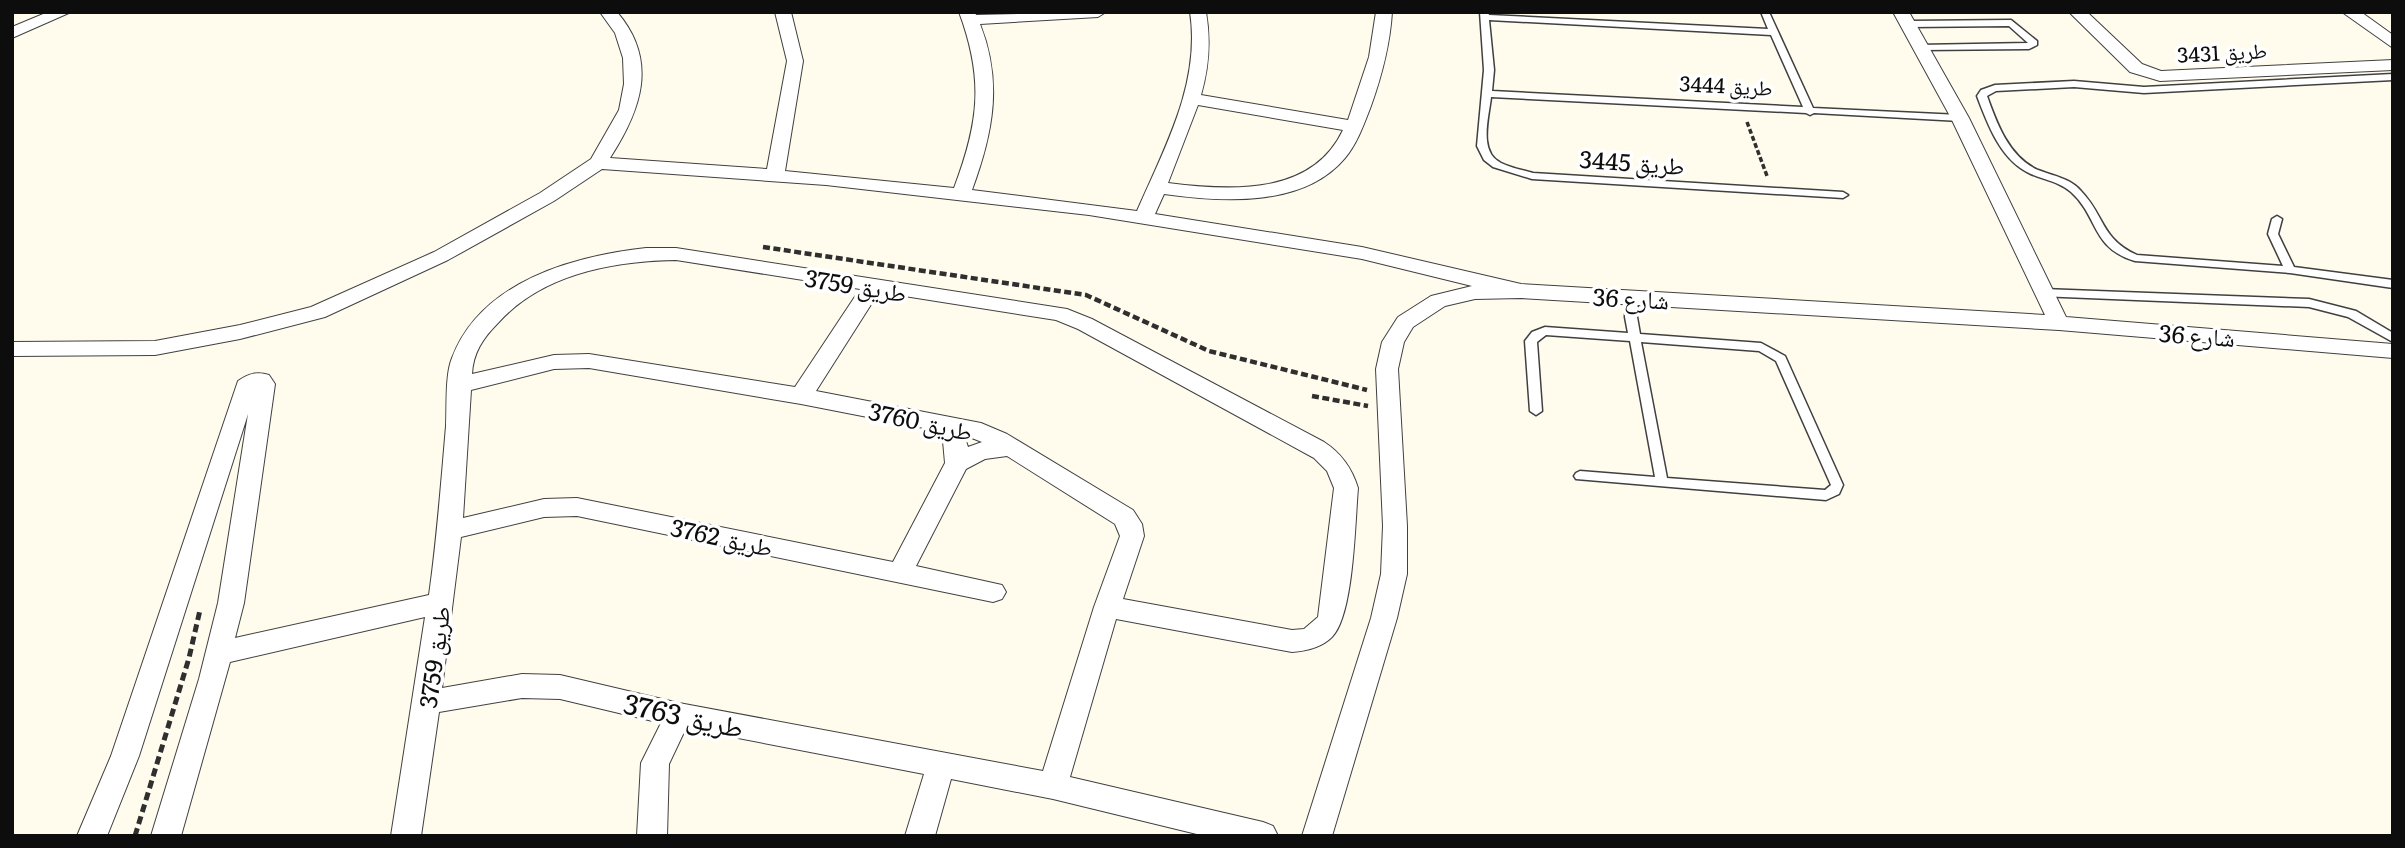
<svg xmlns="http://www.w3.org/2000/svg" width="2405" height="848" font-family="Literata,'Noto Naskh Arabic',serif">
<rect width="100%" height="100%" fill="#fffcee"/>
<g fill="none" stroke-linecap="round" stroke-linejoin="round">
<!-- lane casing -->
<g stroke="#404040" stroke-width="3">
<g id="lane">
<path d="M1480 12H1488L1489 15 1768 29 1761 12H1769L1813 108 1960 115 1965 118 1960 121 1814 113 1810 115 1806 113 1491 97C1489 117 1478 152 1501 163 1511 168 1523 170 1533 173L1843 192 1848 195 1843 198 1532 179 1493 167 1484 160 1477 146 1484 70ZM1489 20 1771 35 1803 107 1492 91 1494 70Z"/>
<path d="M2011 20 2037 41V45L2029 49 1922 50 1918 47 1919 45 2028 43 2009 26 1910 27 1906 24 1910 21Z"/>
<path d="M2393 74V80L2144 93 2074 87 1996 91 1987 96C1997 124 2009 157 2038 170 2053 176 2070 178 2081 191 2105 216 2101 239 2137 255L2283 266 2268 234 2272 219 2277 216 2282 219 2278 234 2294 267 2393 280V288L2290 273 2135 261C2091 248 2099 217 2071 192 2060 182 2045 180 2031 174 2001 161 1988 125 1977 96L1981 90 1995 85 2074 81 2144 87Z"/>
<path d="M2043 289 2309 299 2356 311 2393 333V342L2348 317 2309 307 2039 296 2037 293 2039 290Z"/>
<path d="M1632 293 1638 297 1637 317 1640 334 1761 343 1785 356 1843 485 1839 494 1826 500 1576 479 1574 476 1576 473 1580 471 1655 477 1630 341 1546 335 1537 342 1542 411 1536 415 1530 411 1525 341 1532 332 1545 327 1628 333 1625 317 1626 297ZM1641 342 1759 351 1776 361 1831 485 1825 490 1667 478Z"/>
</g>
</g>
<!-- street casing -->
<g stroke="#404040" stroke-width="2">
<g id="street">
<path d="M48 12H71L12 38V27Z"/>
<path d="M600 12H617C659 61 641 110 610 158L767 169 787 61 775 12H791L803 61 785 171 954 188C979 122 984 79 959 12H975L976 15 1106 12 1098 17 980 24C1003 82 993 133 972 190L1137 211C1164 149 1201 83 1190 12H1206C1211 41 1209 67 1201 95L1348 120 1369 57 1376 12H1392C1390 45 1382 75 1371 106 1364 124 1357 144 1345 158 1303 208 1222 202 1164 194L1155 214 1362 247 1521 284 2045 315 1951 118 1893 12H1909L1969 118 2066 317 2393 344V358L2059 330 1521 298 1475 299 1445 306 1413 327 1404 342 1398 369 1407 526V574L1397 618 1332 836H1302L1371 618 1381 574 1383 526 1376 369 1382 342 1398 317 1431 296 1472 286 1362 259 1089 215 826 185 602 169 554 201 448 260 325 317 240 339 155 355 12 356V342L155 341 240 325 311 307 434 252 540 193 591 159 619 110 624 84 623 58 615 33ZM1198 105 1343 130C1312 196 1231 191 1168 183Z"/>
<path d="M2069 12H2087L2142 64 2161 71 2393 60V70L2160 81 2130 72Z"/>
<path d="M2342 12H2361L2393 35V48Z"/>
<path d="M646 248H676L1067 309 1092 319 1324 442C1341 453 1352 468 1358 488 1355 521 1354 615 1332 637 1322 647 1306 651 1292 652L1116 619 1070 777 1263 822 1273 826 1278 836H1205L1053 799 951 779 935 836H905L924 774 686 728 669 764 667 836H637L641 763 661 723 560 699 522 698 439 712 421 836H391L425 617 230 662 181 836H151L199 679 218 603 248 414 139 756 107 836H77L111 756 238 381C248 374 257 371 269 375L275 384 244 603 235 638 429 595C437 539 441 483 446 426 447 406 445 375 452 358 481 281 574 256 646 248ZM676 260 860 289 795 387 589 354 554 355 472 374C473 353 483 338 498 323 542 274 613 261 676 260ZM879 292 1056 320 1078 329 1314 458 1327 471 1334 488 1318 617 1304 629 1292 630 1123 599 1144 536 1142 524 1133 510 1007 434 981 423 816 391ZM589 368 801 404 934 430 943 441 945 463 893 562 577 498 544 499 463 518 471 390 554 369ZM964 435 982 442 968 447ZM1007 456 1115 524 1120 536 1094 607 1043 771 679 703 560 675 522 674 442 688 461 537 544 517 577 516 993 602 1002 599 1006 592 1002 585 916 566 966 469 985 459Z"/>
</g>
</g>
<!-- path-far2 -->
<path stroke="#2f2f2f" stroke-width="3.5" stroke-dasharray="5 2.5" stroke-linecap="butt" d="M1747 122 1767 176"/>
<!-- path-far1 -->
<g stroke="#2f2f2f" stroke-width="4.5" stroke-dasharray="7 3.5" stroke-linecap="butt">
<path d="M763 247 1086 295 1209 351 1367 390"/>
<path d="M1312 396 1368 406"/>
</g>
<!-- path -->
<path stroke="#2f2f2f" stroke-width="5" stroke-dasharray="8 4.5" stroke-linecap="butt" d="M135 836 189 658 200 610"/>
<!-- lane -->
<use href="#lane" fill="#fff" fill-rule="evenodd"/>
<!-- street -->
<use href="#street" fill="#fff" fill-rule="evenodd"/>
</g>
<g text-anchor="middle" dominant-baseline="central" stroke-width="7" stroke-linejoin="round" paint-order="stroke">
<!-- far-street labels -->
<g font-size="21" fill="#0d0d0d" stroke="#fff">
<text transform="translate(2222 51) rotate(-3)">طريق 3431</text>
<text transform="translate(1726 84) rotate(3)">طريق 3444</text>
</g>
<!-- street labels -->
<g font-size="24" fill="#0d0d0d" stroke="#fff">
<text transform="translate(1632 161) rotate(4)">طريق 3445</text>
<text transform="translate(856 284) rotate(9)">طريق 3759</text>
<text transform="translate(1631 297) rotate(3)">شارع 36</text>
<text transform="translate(2197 334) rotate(4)">شارع 36</text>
<text transform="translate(921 420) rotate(12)">طريق 3760</text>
<text transform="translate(722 536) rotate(12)">طريق 3762</text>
<text transform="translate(433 657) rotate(-82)">طريق 3759</text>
</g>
<!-- near-street labels -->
<g font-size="28" fill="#0d0d0d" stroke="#fff">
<text transform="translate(684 714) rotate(12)">طريق 3763</text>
</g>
</g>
<!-- border -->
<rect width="2405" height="848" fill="none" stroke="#0d0d0d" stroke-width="28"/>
</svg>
